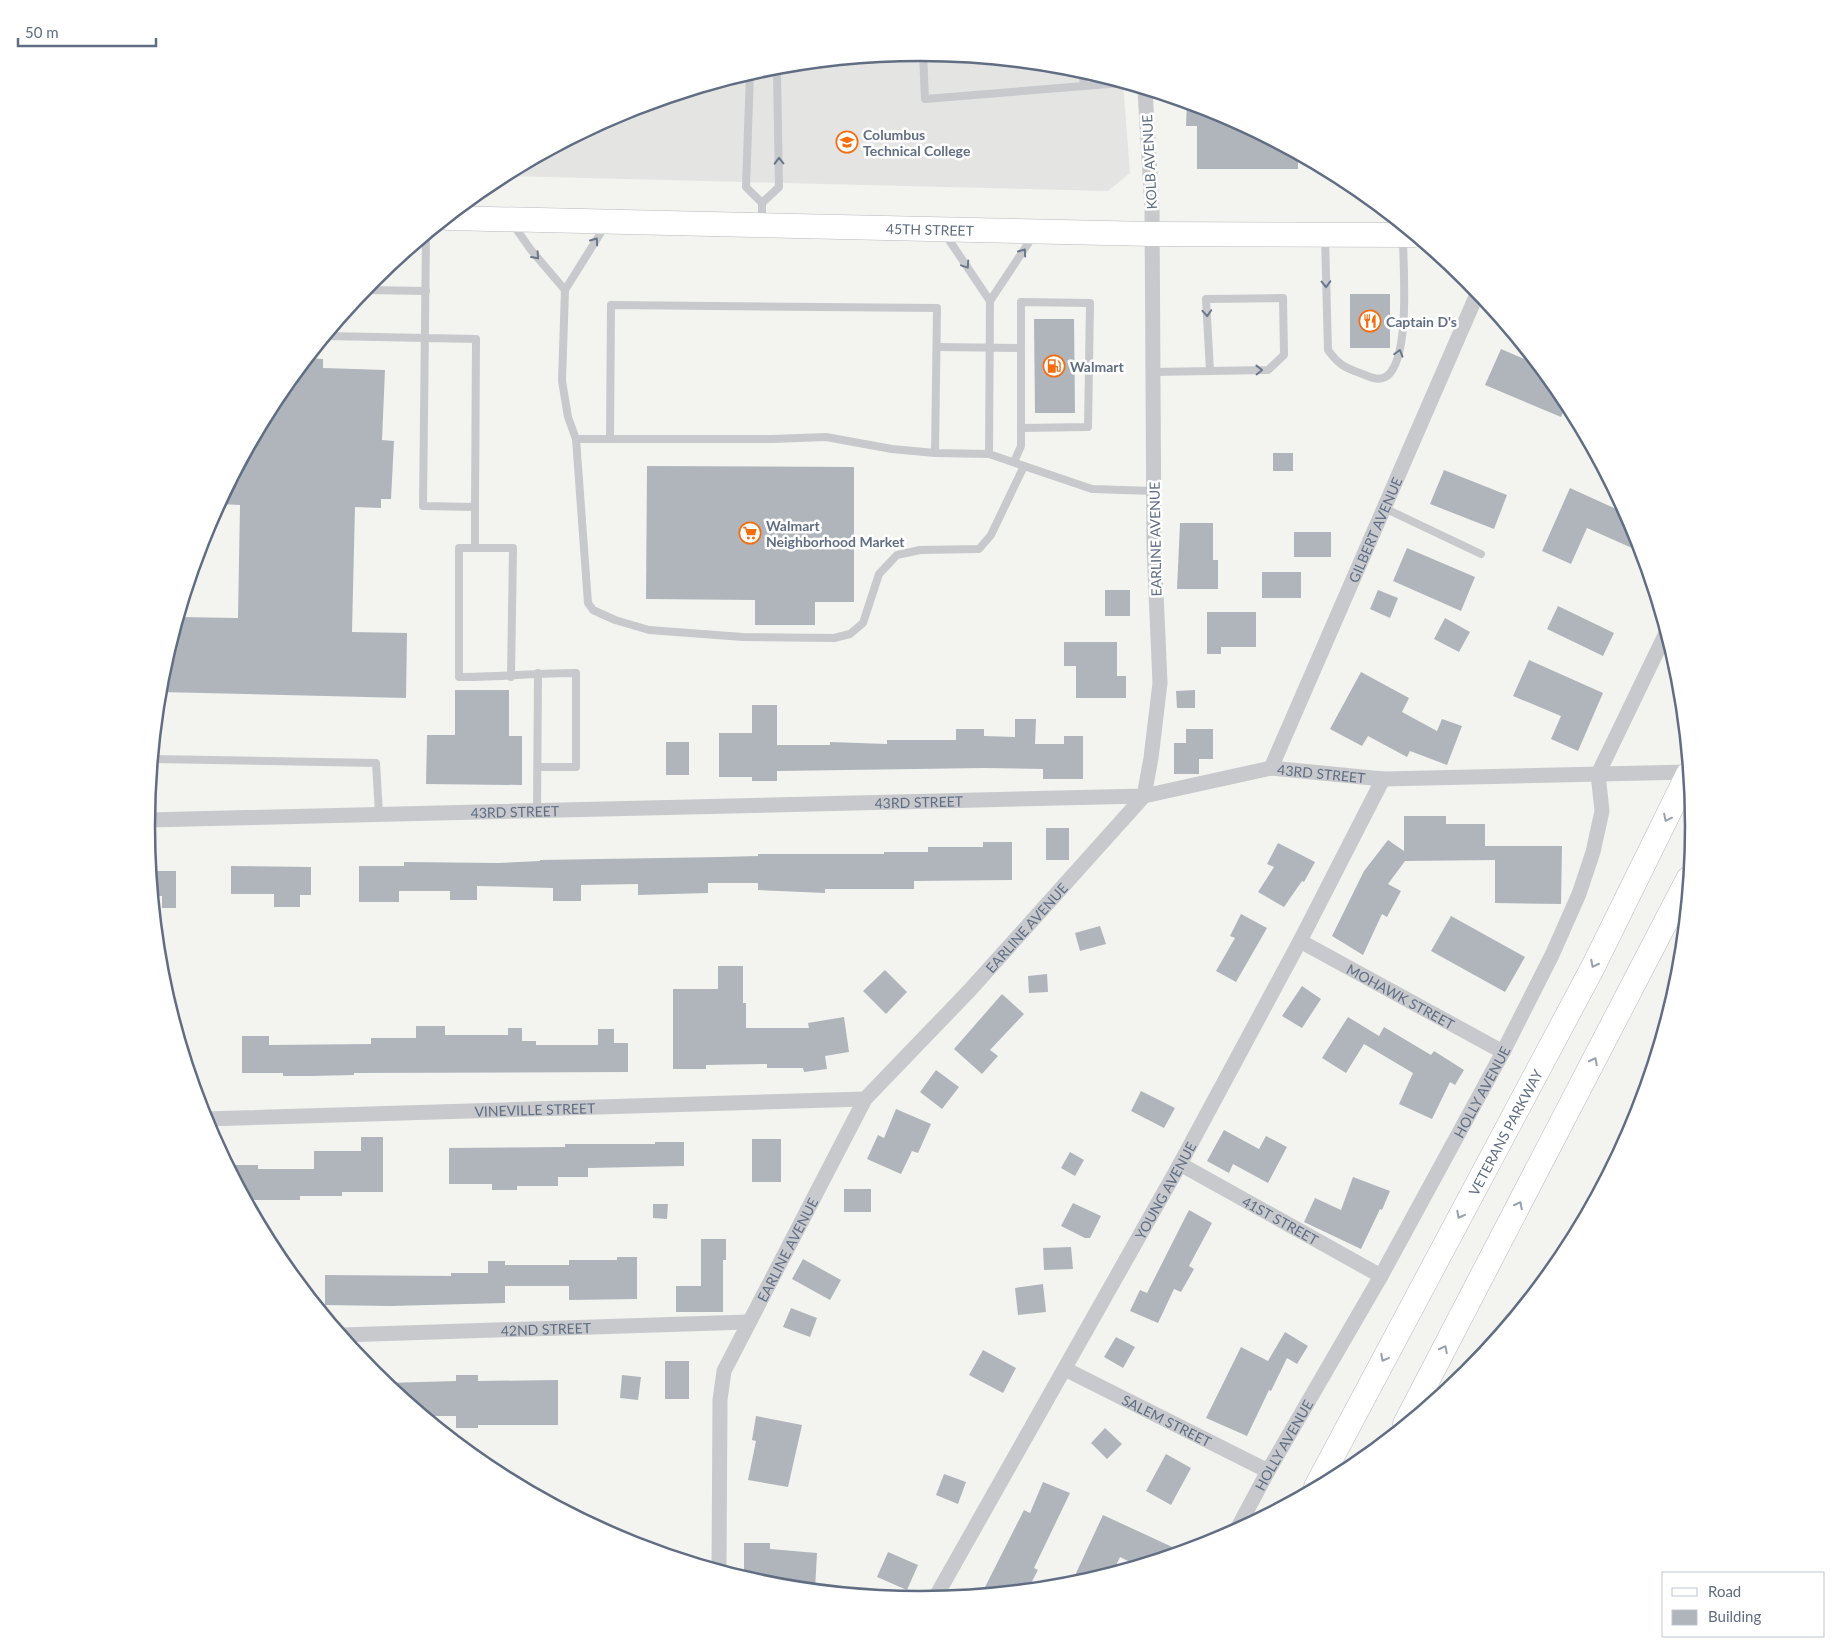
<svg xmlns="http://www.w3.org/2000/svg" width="1840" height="1652" font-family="Lato,sans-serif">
<rect width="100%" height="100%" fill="#f3f4ef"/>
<!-- built -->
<path fill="#e4e4e3" d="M920 53 1071 67 1123 83 1130 173 1108 191 503 176 624 111 769 67Z"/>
<!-- building -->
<g fill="#b0b5bc">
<path d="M1187 102 1216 111 1298 155V169H1197V126H1186Z"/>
<rect x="1350" y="294" width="40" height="54"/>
<path d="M1034 319H1074L1075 413H1035Z"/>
<path d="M1501 349 1536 364 1567 403 1561 417 1485 385Z"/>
<path d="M308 358 323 359V368L385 370 382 440 394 441 391 499H381V508L355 507 352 632 407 633 406 698 160 692 161 675 179 617 238 618 240 505 219 504 277 396Z"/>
<rect x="1273" y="453" width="20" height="18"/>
<path d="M647 466 854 467V602H815V625H755V600L646 599Z"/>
<path d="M1444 470 1507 495 1494 529 1430 504Z"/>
<path d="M1570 488 1625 513 1635 530 1641 552 1587 528 1571 564 1542 551Z"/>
<path d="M1180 523H1213V560H1218V589H1177Z"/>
<rect x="1294" y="532" width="37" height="25"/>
<path d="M1407 548 1475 577 1461 611 1393 581Z"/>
<rect x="1262" y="572" width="39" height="26"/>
<rect x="1105" y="590" width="25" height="26"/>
<path d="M1378 590 1398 598 1390 618 1370 609Z"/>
<path d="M1558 606 1614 633 1603 656 1547 629Z"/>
<path d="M1207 612H1256V647H1221V654H1207Z"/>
<path d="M1445 618 1470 632 1459 652 1434 639Z"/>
<path d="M1064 642H1117V676H1126V698H1076V666H1064Z"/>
<path d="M1529 660 1603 693 1578 751 1551 739 1561 716 1513 696Z"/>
<path d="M1361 672 1409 698 1402 712 1437 731 1442 719 1462 726 1447 765 1410 751 1407 757 1368 736 1362 746 1330 729Z"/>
<path d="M455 690H509V736H522V785L426 784 427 735H455Z"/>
<path d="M1195 690V708H1177L1176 691Z"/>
<path d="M752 705H777V745H830V742L887 744V740H956V729H984V736L1015 737V719H1036L1035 744H1064V736H1083V779H1043V769L984 768 777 771V781H752V777H719V733H752Z"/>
<path d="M1186 729H1213V759H1199V774H1174V743H1186Z"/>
<rect x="666" y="742" width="23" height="33"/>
<path d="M1404 816H1446V824H1485V846H1562L1561 904 1495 903V860L1405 861 1388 884 1401 891 1387 917 1382 914 1363 955 1332 936 1364 871 1388 840 1404 851Z"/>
<rect x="1046" y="828" width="23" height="32"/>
<path d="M983 842H1012V880L914 881V889H825V893L758 890V883H708V893L638 895V884L581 885V901H553V888L477 886V900H450V891H399V902H359V866H404V862L499 863 540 861V860L721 857 758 856V854H884V852H928V847H983Z"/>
<path d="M1278 843 1315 862 1304 882 1302 881 1284 907 1258 892 1274 867 1267 864Z"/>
<path d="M231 866 311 867V895H300V907H274V894H231Z"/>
<path d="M151 871H176V908H162V896H153Z"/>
<path d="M1241 914 1267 928 1236 982 1216 971 1235 938 1230 936Z"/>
<path d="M1451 916 1525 957 1505 992 1431 951Z"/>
<path d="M1100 926 1106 944 1080 951 1075 933Z"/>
<path d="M718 966H743V1003H746V1028H809L808 1023 844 1017 849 1052 825 1056 827 1069 804 1072 803 1068H767V1064L706 1065V1069H673V989H718Z"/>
<path d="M885 970 907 992 886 1014 863 991Z"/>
<path d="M1047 974 1048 992 1029 993 1028 976Z"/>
<path d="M1302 986 1321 999 1302 1028 1282 1016Z"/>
<path d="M1002 994 1024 1014 990 1050 998 1056 982 1074 954 1049Z"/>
<path d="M1348 1017 1379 1036 1384 1027 1431 1055 1434 1051 1464 1070 1455 1085 1450 1082 1432 1119 1399 1104 1413 1073 1364 1044 1346 1073 1322 1058Z"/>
<path d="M416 1026H445V1035H508V1028H522V1041H536V1045H598V1029H614V1043H628V1072L354 1073V1075L311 1076H283V1073H242V1036H269V1045L371 1044V1038H416Z"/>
<path d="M936 1070 959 1087 942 1109 920 1092Z"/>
<path d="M1141 1091 1175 1108 1164 1128 1131 1111Z"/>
<path d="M896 1109 931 1124 918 1153 912 1151 901 1174 867 1159 878 1135 884 1138Z"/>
<path d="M1224 1130 1259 1149 1266 1136 1287 1147 1268 1183 1233 1164 1229 1173 1207 1161Z"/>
<path d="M361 1137H383V1192H342V1196H300V1200H247L228 1165H258V1169H314V1151H361Z"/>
<rect x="752" y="1139" width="29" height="43"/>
<path d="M655 1142H684V1166L588 1168V1177H558V1186H517V1190H492V1184H449V1148L565 1147V1144H655Z"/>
<path d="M1070 1152 1084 1160 1075 1176 1061 1168Z"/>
<path d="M1353 1177 1390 1191 1382 1210 1380 1209 1361 1249 1304 1222 1315 1198 1341 1210Z"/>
<rect x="844" y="1189" width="27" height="23"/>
<path d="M1073 1203 1101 1216 1090 1238H1085L1061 1226Z"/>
<path d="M653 1204H668L667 1219 653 1218Z"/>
<path d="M1189 1210 1212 1223 1189 1266 1194 1269 1181 1292 1174 1289 1158 1323 1130 1311 1140 1290 1147 1293Z"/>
<path d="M701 1239H726V1260H723V1312H676V1286H701Z"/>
<path d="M1071 1247 1073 1269 1044 1270 1043 1248Z"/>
<path d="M617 1257H637V1299L569 1300V1286H505V1303L390 1306 325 1305V1275L451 1276V1273H488V1261H505V1265H569V1260H617Z"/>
<path d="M803 1259 841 1280 830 1300 792 1279Z"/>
<path d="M1043 1284 1046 1312 1018 1315 1015 1288Z"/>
<path d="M791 1308 817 1318 810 1337 783 1327Z"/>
<path d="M1285 1332 1308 1346 1297 1364 1287 1358 1271 1391 1269 1390 1247 1436 1206 1418 1241 1347 1268 1361Z"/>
<path d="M1116 1337 1135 1347 1123 1368 1104 1357Z"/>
<path d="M983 1350 1016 1368 1003 1393 969 1375Z"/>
<rect x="665" y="1361" width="24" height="38"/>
<path d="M456 1375H478V1381L558 1380V1425H478V1428H456V1416H425L386 1383 456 1381Z"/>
<path d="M622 1375 641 1377 638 1400 620 1398Z"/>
<path d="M756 1416 802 1425 788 1487 748 1480 756 1441 752 1440Z"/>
<path d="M1105 1428 1122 1444 1107 1459 1091 1443Z"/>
<path d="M1166 1454 1191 1468 1171 1505 1146 1491Z"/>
<path d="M944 1474 966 1482 958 1504 936 1495Z"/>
<path d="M1043 1482 1070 1493 1034 1568 1038 1570 1028 1589 982 1593 1024 1510 1030 1513Z"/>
<path d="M1103 1515 1181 1551 1136 1565 1120 1557 1113 1572 1071 1584Z"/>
<path d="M744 1543H770V1549L817 1553 815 1589 769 1585 744 1577Z"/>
<path d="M888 1552 918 1565 907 1590 877 1577Z"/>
</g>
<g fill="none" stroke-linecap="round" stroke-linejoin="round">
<!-- primary casing -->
<g stroke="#b7babe" stroke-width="25">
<g id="primary">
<path id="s11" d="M448 218 1152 234 1414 235"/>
<path d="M1405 1424 1688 879"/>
<path id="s12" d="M1316 1487 1593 967 1688 774"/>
</g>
</g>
<!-- service -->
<g stroke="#c7c9cd" stroke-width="8">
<path d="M923 53 925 99 1121 83"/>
<path d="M1082 71 1084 86"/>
<path d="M750 73 746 187 762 203V222"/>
<path d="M762 203 779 187 777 72 780 66"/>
<path d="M512 223 531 250 565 290"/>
<path d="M605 226 565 290 562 381 568 417 576 439H772L826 437 892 449 935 453 989 454 1092 489 1153 491"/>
<path d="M945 234 990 301"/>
<path d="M1325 237 1328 350C1340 367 1347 368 1365 375 1372 378 1380 381 1387 376 1411 357 1403 268 1403 237"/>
<path d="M364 290 426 291"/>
<path d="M326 336 476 339 475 507 423 506 426 235"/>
<path d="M937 347 1021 348V302L1090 303 1088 427 1021 428V446L1014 462"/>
<path d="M1021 348V428"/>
<path d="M1153 372 1268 370 1284 355 1283 298 1206 299 1210 371"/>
<path d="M610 438 611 305 937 308 935 453"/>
<path d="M576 439 588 603 593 610 615 620 649 630 743 637 834 638 850 634 863 623 879 574 897 555 920 550 979 549 991 535 1024 466"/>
<path d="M989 454 990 301 1033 236"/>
<path d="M475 507V548"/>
<path d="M1384 508 1481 554"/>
<path d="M511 677 513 548H459V677C498 677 537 673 576 673V767H538"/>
<path d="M153 759 376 763 379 814"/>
<path d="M537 811 538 673"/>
</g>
<!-- minor -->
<g stroke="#c7c9cd" stroke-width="15">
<path id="s1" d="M1271 768 1478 292"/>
<path id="s2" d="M147 820 1144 796 1271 768 1383 779 1688 772"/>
<path id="s3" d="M1300 941 1503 1052"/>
<path id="s4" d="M204 1119 865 1099"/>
<path id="s5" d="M1180 1164 1381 1276"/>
<path id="s6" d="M342 1335 748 1322"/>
<path id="s7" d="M1065 1369 1268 1471"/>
<path id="s8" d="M1237 1529 1268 1471 1381 1276 1503 1052 1552 955 1579 894 1593 852 1602 811 1598 774 1666 633"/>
<path id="s9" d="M719 1569 720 1400 724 1371 865 1099 969 991 1144 796 1151 758 1160 683 1154 547 1152 209 1145 90"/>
<path id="s10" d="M935 1598 1180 1164 1300 941 1383 779"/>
</g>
<!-- primary -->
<use href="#primary" stroke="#fff" stroke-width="24"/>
</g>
<!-- one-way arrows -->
<defs><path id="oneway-chevron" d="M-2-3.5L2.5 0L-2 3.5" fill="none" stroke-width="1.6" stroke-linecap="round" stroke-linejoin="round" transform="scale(1.25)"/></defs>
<g stroke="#6a768a">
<use href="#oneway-chevron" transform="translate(779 161) rotate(-91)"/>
<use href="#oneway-chevron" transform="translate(595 241) rotate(-55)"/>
<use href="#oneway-chevron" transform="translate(1023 252) rotate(-55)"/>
<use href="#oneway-chevron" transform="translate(536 256) rotate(48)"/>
<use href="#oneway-chevron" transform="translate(966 265) rotate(56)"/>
<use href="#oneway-chevron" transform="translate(1326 284) rotate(89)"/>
<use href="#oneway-chevron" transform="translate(1207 313) rotate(86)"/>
<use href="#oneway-chevron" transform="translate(1399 353) rotate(-74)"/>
<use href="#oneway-chevron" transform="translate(1259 370) rotate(-1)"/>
</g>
<g stroke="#98a0ae">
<use href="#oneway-chevron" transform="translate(1667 818) rotate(116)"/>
<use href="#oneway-chevron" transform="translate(1594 964) rotate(117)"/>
<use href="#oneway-chevron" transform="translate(1594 1061) rotate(-63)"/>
<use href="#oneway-chevron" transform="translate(1519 1205) rotate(-63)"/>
<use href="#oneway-chevron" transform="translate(1460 1215) rotate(118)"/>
<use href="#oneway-chevron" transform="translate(1444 1349) rotate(-63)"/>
<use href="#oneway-chevron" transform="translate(1384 1358) rotate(118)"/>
</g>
<!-- icons -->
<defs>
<g id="university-ring" transform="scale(1.125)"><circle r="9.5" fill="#fff" stroke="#f46d0f" stroke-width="1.5"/><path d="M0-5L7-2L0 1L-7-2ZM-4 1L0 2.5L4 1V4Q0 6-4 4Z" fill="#f46d0f"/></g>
<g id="restaurant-ring" transform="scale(1.125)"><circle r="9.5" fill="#fff" stroke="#f46d0f" stroke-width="1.5"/><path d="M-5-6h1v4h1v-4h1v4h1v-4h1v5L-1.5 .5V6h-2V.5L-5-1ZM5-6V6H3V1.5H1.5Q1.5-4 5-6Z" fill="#f46d0f"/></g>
<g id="fuel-ring" transform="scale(1.125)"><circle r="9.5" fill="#fff" stroke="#f46d0f" stroke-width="1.5"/><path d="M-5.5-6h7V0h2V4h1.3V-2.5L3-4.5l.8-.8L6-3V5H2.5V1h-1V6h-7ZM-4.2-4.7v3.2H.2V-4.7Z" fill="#f46d0f"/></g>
<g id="supermarket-ring" transform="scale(1.125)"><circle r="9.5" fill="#fff" stroke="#f46d0f" stroke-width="1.5"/><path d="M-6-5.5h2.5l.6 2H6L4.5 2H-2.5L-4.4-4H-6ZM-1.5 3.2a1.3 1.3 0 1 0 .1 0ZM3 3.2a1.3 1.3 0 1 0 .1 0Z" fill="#f46d0f"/></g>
</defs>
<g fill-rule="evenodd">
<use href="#university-ring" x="847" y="142"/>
<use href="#restaurant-ring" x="1370" y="321"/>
<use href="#fuel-ring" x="1054" y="366"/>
<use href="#supermarket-ring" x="750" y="533"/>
</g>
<g text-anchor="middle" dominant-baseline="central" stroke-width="5" stroke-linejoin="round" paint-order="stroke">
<!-- poi labels -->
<g font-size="14" font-weight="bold" fill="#606d83" stroke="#fff" text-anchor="start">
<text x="863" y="134">Columbus<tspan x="863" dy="16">Technical College</tspan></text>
<text x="1386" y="321">Captain D's</text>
<text x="1070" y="366">Walmart</text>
<text x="766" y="525">Walmart<tspan x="766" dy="16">Neighborhood Market</tspan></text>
</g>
<!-- street labels -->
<g font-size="14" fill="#606d83" stroke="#fff">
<text transform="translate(1149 162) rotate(-93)">KOLB AVENUE</text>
<text stroke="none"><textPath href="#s11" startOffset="482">45TH STREET</textPath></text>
<text stroke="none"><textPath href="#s1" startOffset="260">GILBERT AVENUE</textPath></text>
<text transform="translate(1155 539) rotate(-91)">EARLINE AVENUE</text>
<text stroke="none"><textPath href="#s2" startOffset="1178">43RD STREET</textPath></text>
<text stroke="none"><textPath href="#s2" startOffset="772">43RD STREET</textPath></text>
<text stroke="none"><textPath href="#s2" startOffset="368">43RD STREET</textPath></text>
<text stroke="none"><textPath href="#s9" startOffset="740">EARLINE AVENUE</textPath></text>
<text stroke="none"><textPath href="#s3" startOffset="115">MOHAWK STREET</textPath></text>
<text stroke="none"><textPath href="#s8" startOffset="501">HOLLY AVENUE</textPath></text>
<text stroke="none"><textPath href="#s4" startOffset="331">VINEVILLE STREET</textPath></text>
<text stroke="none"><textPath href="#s12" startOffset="402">VETERANS PARKWAY</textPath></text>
<text stroke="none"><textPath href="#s10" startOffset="468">YOUNG AVENUE</textPath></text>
<text stroke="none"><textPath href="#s5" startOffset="115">41ST STREET</textPath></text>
<text stroke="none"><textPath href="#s9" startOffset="335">EARLINE AVENUE</textPath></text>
<text stroke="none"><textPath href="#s6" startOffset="204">42ND STREET</textPath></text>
<text stroke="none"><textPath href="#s7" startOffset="114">SALEM STREET</textPath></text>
<text stroke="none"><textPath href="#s8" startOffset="96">HOLLY AVENUE</textPath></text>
</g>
</g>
<!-- crop -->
<path d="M0 0H1840V1652H0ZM155 826a765 765 0 1 1 1530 0a765 765 0 1 1-1530 0Z" fill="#fff" fill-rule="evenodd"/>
<path fill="none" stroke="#606d83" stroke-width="2.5" d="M155 826a765 765 0 1 1 1530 0a765 765 0 1 1-1530 0Z"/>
<!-- legend -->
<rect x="1662" y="1572" width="162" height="65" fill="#ffffff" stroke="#bfc5cd"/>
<rect x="1672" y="1588" width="25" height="8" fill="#ffffff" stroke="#bfc5cd"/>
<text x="1708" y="1597" font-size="15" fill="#606d83">Road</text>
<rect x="1672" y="1610" width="25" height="15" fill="#b0b5bc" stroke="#bfc5cd"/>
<text x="1708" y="1622" font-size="15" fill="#606d83">Building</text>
<!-- scale -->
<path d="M18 38v8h138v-8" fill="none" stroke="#606d83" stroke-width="2.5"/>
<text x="25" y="38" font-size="15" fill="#606d83" stroke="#ffffff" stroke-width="4" paint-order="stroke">50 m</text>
</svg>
